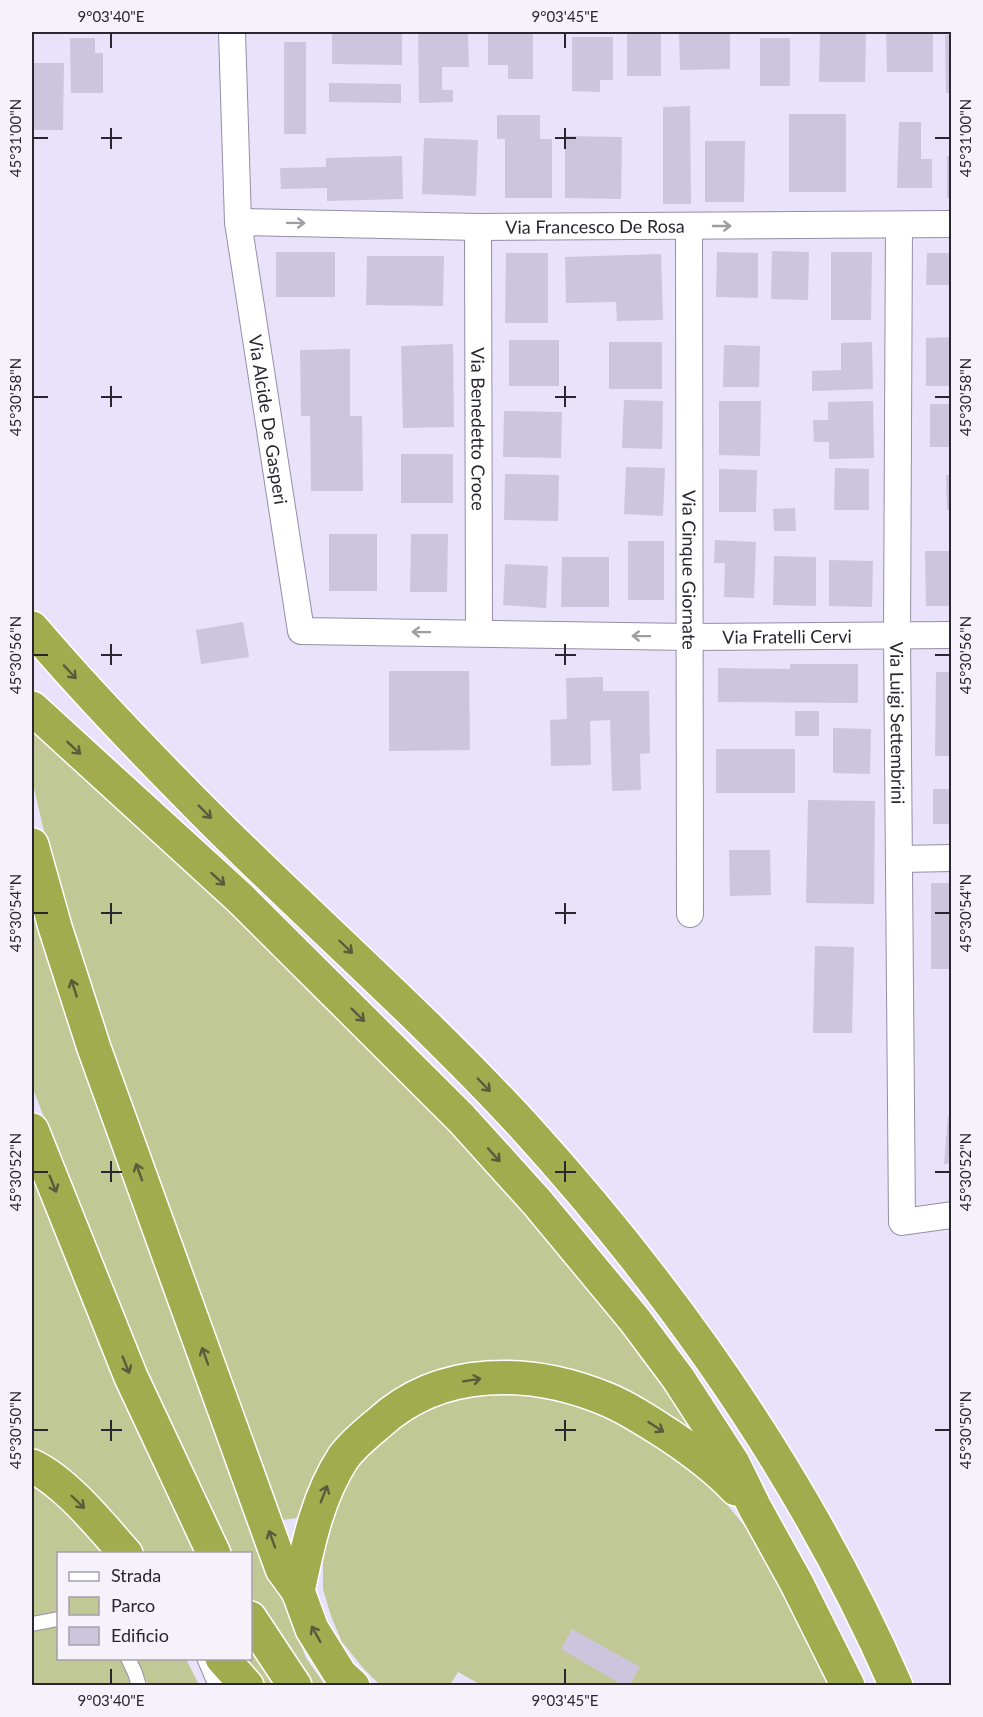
<svg xmlns="http://www.w3.org/2000/svg" width="983" height="1717" font-family="Lato,sans-serif">
<rect width="100%" height="100%" fill="#e9e2fb"/>
<!-- green -->
<g fill="#c0c995">
<path d="M32 729 154 841 350 1027 521 1203 610 1306 693 1424 686 1430 606 1382 555 1365 511 1361 471 1363 435 1371 401 1387 374 1405 349 1430 300 1515 296 1518 283 1520 278 1516 203 1311 61 904 32 780Z"/>
<path d="M32 891 239 1489 306 1658 325 1685H312L266 1624 251 1595 250 1554 228 1553 194 1482 96 1253 32 1086Z"/>
<path d="M32 1162 200 1553H143L100 1505 32 1452Z"/>
<path d="M472 1392 545 1394 615 1418 685 1463 720 1496 751 1534 835 1685 483 1686 458 1672 450 1685 381 1686 364 1669 342 1642 331 1616 323 1589V1558L328 1525 358 1460 380 1437 435 1403Z"/>
<path d="M32 1486 73 1517 107 1553 58 1554V1613L32 1617Z"/>
<path d="M54 1626H58V1658L121 1659 127 1670 130 1685 54 1686V1683L32 1686V1631Z"/>
<path d="M251 1639 282 1685H264L240 1659 250 1658Z"/>
<path d="M136 1659H186L199 1685H148Z"/>
</g>
<!-- building -->
<g fill="#cbc5dd">
<path d="M332 32H402V65L332 64Z"/>
<path d="M418 32H468L469 67H442V90H453V102L419 103Z"/>
<path d="M488 32H533V79H508V65H488Z"/>
<rect x="627" y="32" width="34" height="44"/>
<path d="M679 32H730V69L680 70Z"/>
<path d="M820 32H866L865 82H819Z"/>
<path d="M886 32H933V72H887Z"/>
<path d="M945 35H952V93H946Z"/>
<path d="M572 37H613V80H600V92L572 91Z"/>
<path d="M70 38H95V53H103V93H71Z"/>
<rect x="760" y="38" width="30" height="48"/>
<rect x="284" y="42" width="22" height="92"/>
<path d="M32 63H64L63 130H32Z"/>
<path d="M329 83 401 84V103L329 102Z"/>
<path d="M690 106 691 204H663V107Z"/>
<rect x="789" y="114" width="57" height="78"/>
<path d="M497 115H540V139H552V198H505V139H497Z"/>
<path d="M899 122H921V159H932V188H897Z"/>
<path d="M565 136 622 137 621 199 565 198Z"/>
<path d="M424 138 478 140 476 196 422 194Z"/>
<path d="M705 141H745L744 202H705Z"/>
<path d="M402 156 403 199 327 201V188L281 189 280 168 326 167V158Z"/>
<rect x="947" y="156" width="5" height="42"/>
<path d="M772 251 809 252 808 300 771 299Z"/>
<rect x="276" y="252" width="59" height="45"/>
<path d="M717 252 758 253V298L716 297Z"/>
<path d="M831 252H872L871 320H831Z"/>
<path d="M506 253H548V323H505Z"/>
<path d="M927 253H952V285H926Z"/>
<path d="M661 254 663 320 617 321 616 302 566 303 565 257Z"/>
<path d="M367 256H444L443 306 366 305Z"/>
<path d="M952 337V386H926V338Z"/>
<rect x="509" y="340" width="50" height="46"/>
<rect x="609" y="342" width="53" height="47"/>
<path d="M872 342 873 389 812 391V371L841 370V343Z"/>
<path d="M453 344 454 427 403 428 401 346Z"/>
<path d="M724 345 760 346 759 387H723Z"/>
<path d="M350 349V416H362L363 491H311L310 416H301L300 350Z"/>
<path d="M624 400 663 401 662 449 622 448Z"/>
<path d="M719 401H761L760 456 719 455Z"/>
<path d="M873 401 874 458 829 459V442H814L813 420H828V402Z"/>
<rect x="930" y="404" width="22" height="43"/>
<path d="M504 411 562 412 561 458 503 457Z"/>
<rect x="401" y="454" width="52" height="49"/>
<path d="M626 467 665 468 663 516 624 514Z"/>
<path d="M835 468 869 469V510H834Z"/>
<path d="M719 469 757 470 756 512H719Z"/>
<path d="M505 474 559 475 558 521 504 520Z"/>
<path d="M946 475H952V510H947Z"/>
<path d="M795 508 796 531H774L773 509Z"/>
<rect x="329" y="534" width="48" height="57"/>
<path d="M411 534H448L447 592H410Z"/>
<path d="M715 540 756 542 754 598 724 597 725 563H714Z"/>
<rect x="628" y="541" width="36" height="59"/>
<path d="M925 551H952V606H926Z"/>
<path d="M774 556 816 557V606L773 605Z"/>
<path d="M562 557H609V607H561Z"/>
<path d="M829 560 873 561 872 607 829 606Z"/>
<path d="M505 564 548 566 546 608 503 605Z"/>
<path d="M243 622 249 657 201 664 196 630Z"/>
<path d="M790 664H858V703L718 702V668L790 669Z"/>
<path d="M389 671H469L470 750 389 751Z"/>
<path d="M936 672H952V756H935Z"/>
<path d="M603 677V691H649L650 753 640 754 641 790 612 791 610 720 590 721 591 765 551 766 550 720 567 719 566 678Z"/>
<rect x="795" y="711" width="24" height="25"/>
<path d="M833 728 871 729 870 774 833 773Z"/>
<rect x="716" y="749" width="79" height="44"/>
<rect x="933" y="789" width="19" height="35"/>
<path d="M808 800 875 801 874 904 806 903Z"/>
<path d="M729 850H770L771 895 730 896Z"/>
<rect x="931" y="883" width="21" height="86"/>
<path d="M815 946 854 947 852 1033H813Z"/>
<path d="M952 1116V1163L944 1164 948 1117Z"/>
<path d="M572 1629 640 1667 629 1686H624L561 1649Z"/>
</g>
<g fill="none" stroke-linecap="round" stroke-linejoin="round">
<!-- lane casing -->
<g stroke="#958ea5" stroke-width="16">
<g id="lane">
<path d="M32 1624 58 1619"/>
<path d="M128 1658 135 1673 139 1686"/>
<path d="M204 1658 216 1686"/>
</g>
</g>
<!-- street casing -->
<g stroke="#958ea5" stroke-width="28">
<g id="street">
<path id="s1" d="M232 32 238 222 301 631 689 637 952 635"/>
<path id="s2" d="M238 222 478 227 952 224"/>
<path id="s3" d="M899 225 897 636 902 1222 952 1215"/>
<path id="s4" d="M689 226 690 914"/>
<path id="s5" d="M478 227 479 633"/>
<path d="M900 859 952 858"/>
</g>
</g>
<!-- highway casing -->
<g stroke="#fff" stroke-width="36">
<g id="highway">
<path d="M32 628C90 696 153 761 216 824 318 925 425 1019 522 1124 674 1291 805 1478 896 1686"/>
<path d="M32 708 240 898 461 1118 537 1202 634 1319 678 1378 733 1463 755 1508 796 1582 848 1686"/>
<path d="M32 845 55 927 94 1048 282 1569 298 1591 312 1629 340 1674 353 1686"/>
<path d="M32 1130 131 1377 214 1554"/>
<path d="M32 1466C66 1482 101 1526 126 1554"/>
<path d="M298 1591C308 1545 317 1498 343 1458 352 1445 367 1433 379 1423 441 1366 531 1368 606 1399 628 1408 649 1422 669 1435 693 1451 716 1468 736 1489"/>
<path d="M250 1618 295 1686"/>
<path d="M222 1658 247 1686"/>
</g>
</g>
<!-- lane -->
<use href="#lane" stroke="#fff" stroke-width="14"/>
<!-- street -->
<use href="#street" stroke="#fff" stroke-width="26"/>
<!-- highway -->
<use href="#highway" stroke="#a1ac4e" stroke-width="33"/>
</g>
<!-- one-way arrows -->
<defs><path id="oneway-shaft" d="M-6 0H5M1.5-3L5.5 0L1.5 3" fill="none" stroke-width="1.6" stroke-linecap="round" stroke-linejoin="round" transform="scale(1.5)"/></defs>
<g stroke="#9f9da1">
<use href="#oneway-shaft" transform="translate(296 223) rotate(1)"/>
<use href="#oneway-shaft" transform="translate(722 226)"/>
<use href="#oneway-shaft" transform="translate(421 632) rotate(-179)"/>
<use href="#oneway-shaft" transform="translate(641 636) rotate(-179)"/>
</g>
<g stroke="#595c3b">
<use href="#oneway-shaft" transform="translate(70 672) rotate(47)"/>
<use href="#oneway-shaft" transform="translate(74 748) rotate(43)"/>
<use href="#oneway-shaft" transform="translate(205 812) rotate(46)"/>
<use href="#oneway-shaft" transform="translate(218 879) rotate(42)"/>
<use href="#oneway-shaft" transform="translate(346 947) rotate(44)"/>
<use href="#oneway-shaft" transform="translate(74 988) rotate(-108)"/>
<use href="#oneway-shaft" transform="translate(358 1015) rotate(45)"/>
<use href="#oneway-shaft" transform="translate(484 1085) rotate(46)"/>
<use href="#oneway-shaft" transform="translate(494 1155) rotate(48)"/>
<use href="#oneway-shaft" transform="translate(139 1172) rotate(-110)"/>
<use href="#oneway-shaft" transform="translate(53 1184) rotate(68)"/>
<use href="#oneway-shaft" transform="translate(205 1356) rotate(-110)"/>
<use href="#oneway-shaft" transform="translate(126 1365) rotate(68)"/>
<use href="#oneway-shaft" transform="translate(472 1380) rotate(-9)"/>
<use href="#oneway-shaft" transform="translate(656 1427) rotate(33)"/>
<use href="#oneway-shaft" transform="translate(324 1494) rotate(-69)"/>
<use href="#oneway-shaft" transform="translate(78 1502) rotate(44)"/>
<use href="#oneway-shaft" transform="translate(272 1539) rotate(-110)"/>
<use href="#oneway-shaft" transform="translate(316 1634) rotate(-119)"/>
</g>
<!-- ticks -->
<path fill="none" stroke="#29262f" stroke-width="2" d="M111 33V48M565 33V48M111 128V149M565 128V149M33 138H48M101 138H122M555 138H576M935 138H950M111 386V407M565 386V407M33 397H48M101 397H122M555 397H576M935 397H950M111 644V665M565 644V665M33 655H48M101 655H122M555 655H576M935 655H950M111 903V924M565 903V924M33 913H48M101 913H122M555 913H576M935 913H950M111 1161V1182M565 1161V1182M33 1172H48M101 1172H122M555 1172H576M935 1172H950M111 1420V1441M565 1420V1441M33 1430H48M101 1430H122M555 1430H576M935 1430H950M111 1669V1684M565 1669V1684"/>
<g text-anchor="middle" dominant-baseline="central" stroke-width="6" stroke-linejoin="round" paint-order="stroke">
<!-- street labels -->
<g font-size="18" fill="#29262f" stroke="#f5f2fc">
<text stroke="none"><textPath href="#s2" startOffset="357">Via Francesco De Rosa</textPath></text>
<text stroke="none"><textPath href="#s1" startOffset="390">Via Alcide De Gasperi</textPath></text>
<text stroke="none"><textPath href="#s5" startOffset="202">Via Benedetto Croce</textPath></text>
<text stroke="none"><textPath href="#s4" startOffset="344">Via Cinque Giornate</textPath></text>
<text stroke="none"><textPath href="#s1" startOffset="1090">Via Fratelli Cervi</textPath></text>
<text stroke="none"><textPath href="#s3" startOffset="498">Via Luigi Settembrini</textPath></text>
</g>
</g>
<!-- border -->
<rect width="983" height="1717" fill="none" stroke="#f5f2fc" stroke-width="66"/>
<!-- legend -->
<rect x="57" y="1552" width="195" height="108" fill="#f5f2fc" stroke="#a3a0aa" stroke-width="1.5"/>
<rect x="69" y="1572" width="30" height="9" fill="#ffffff" stroke="#a3a0aa" stroke-width="1.5"/>
<text x="111" y="1582" font-size="18" fill="#29262f">Strada</text>
<rect x="69" y="1597" width="30" height="18" fill="#c0c995" stroke="#a3a0aa" stroke-width="1.5"/>
<text x="111" y="1612" font-size="18" fill="#29262f">Parco</text>
<rect x="69" y="1627" width="30" height="18" fill="#cbc5dd" stroke="#a3a0aa" stroke-width="1.5"/>
<text x="111" y="1642" font-size="18" fill="#29262f">Edificio</text>
<rect x="33" y="33" width="917" height="1651" fill="none" stroke="#29262f" stroke-width="2"/>
<g font-size="15" text-anchor="middle" fill="#29262f">
<text x="111" y="22">9°03'40"E</text>
<text x="565" y="22">9°03'45"E</text>
<text transform="translate(16 138) rotate(-90)" y="5">45°31'00"N</text>
<text transform="translate(966 138) rotate(-90)" y="5">45°31'00"N</text>
<text transform="translate(16 397) rotate(-90)" y="5">45°30'58"N</text>
<text transform="translate(966 397) rotate(-90)" y="5">45°30'58"N</text>
<text transform="translate(16 655) rotate(-90)" y="5">45°30'56"N</text>
<text transform="translate(966 655) rotate(-90)" y="5">45°30'56"N</text>
<text transform="translate(16 913) rotate(-90)" y="5">45°30'54"N</text>
<text transform="translate(966 913) rotate(-90)" y="5">45°30'54"N</text>
<text transform="translate(16 1172) rotate(-90)" y="5">45°30'52"N</text>
<text transform="translate(966 1172) rotate(-90)" y="5">45°30'52"N</text>
<text transform="translate(16 1430) rotate(-90)" y="5">45°30'50"N</text>
<text transform="translate(966 1430) rotate(-90)" y="5">45°30'50"N</text>
<text x="111" y="1706">9°03'40"E</text>
<text x="565" y="1706">9°03'45"E</text>
</g>
</svg>
